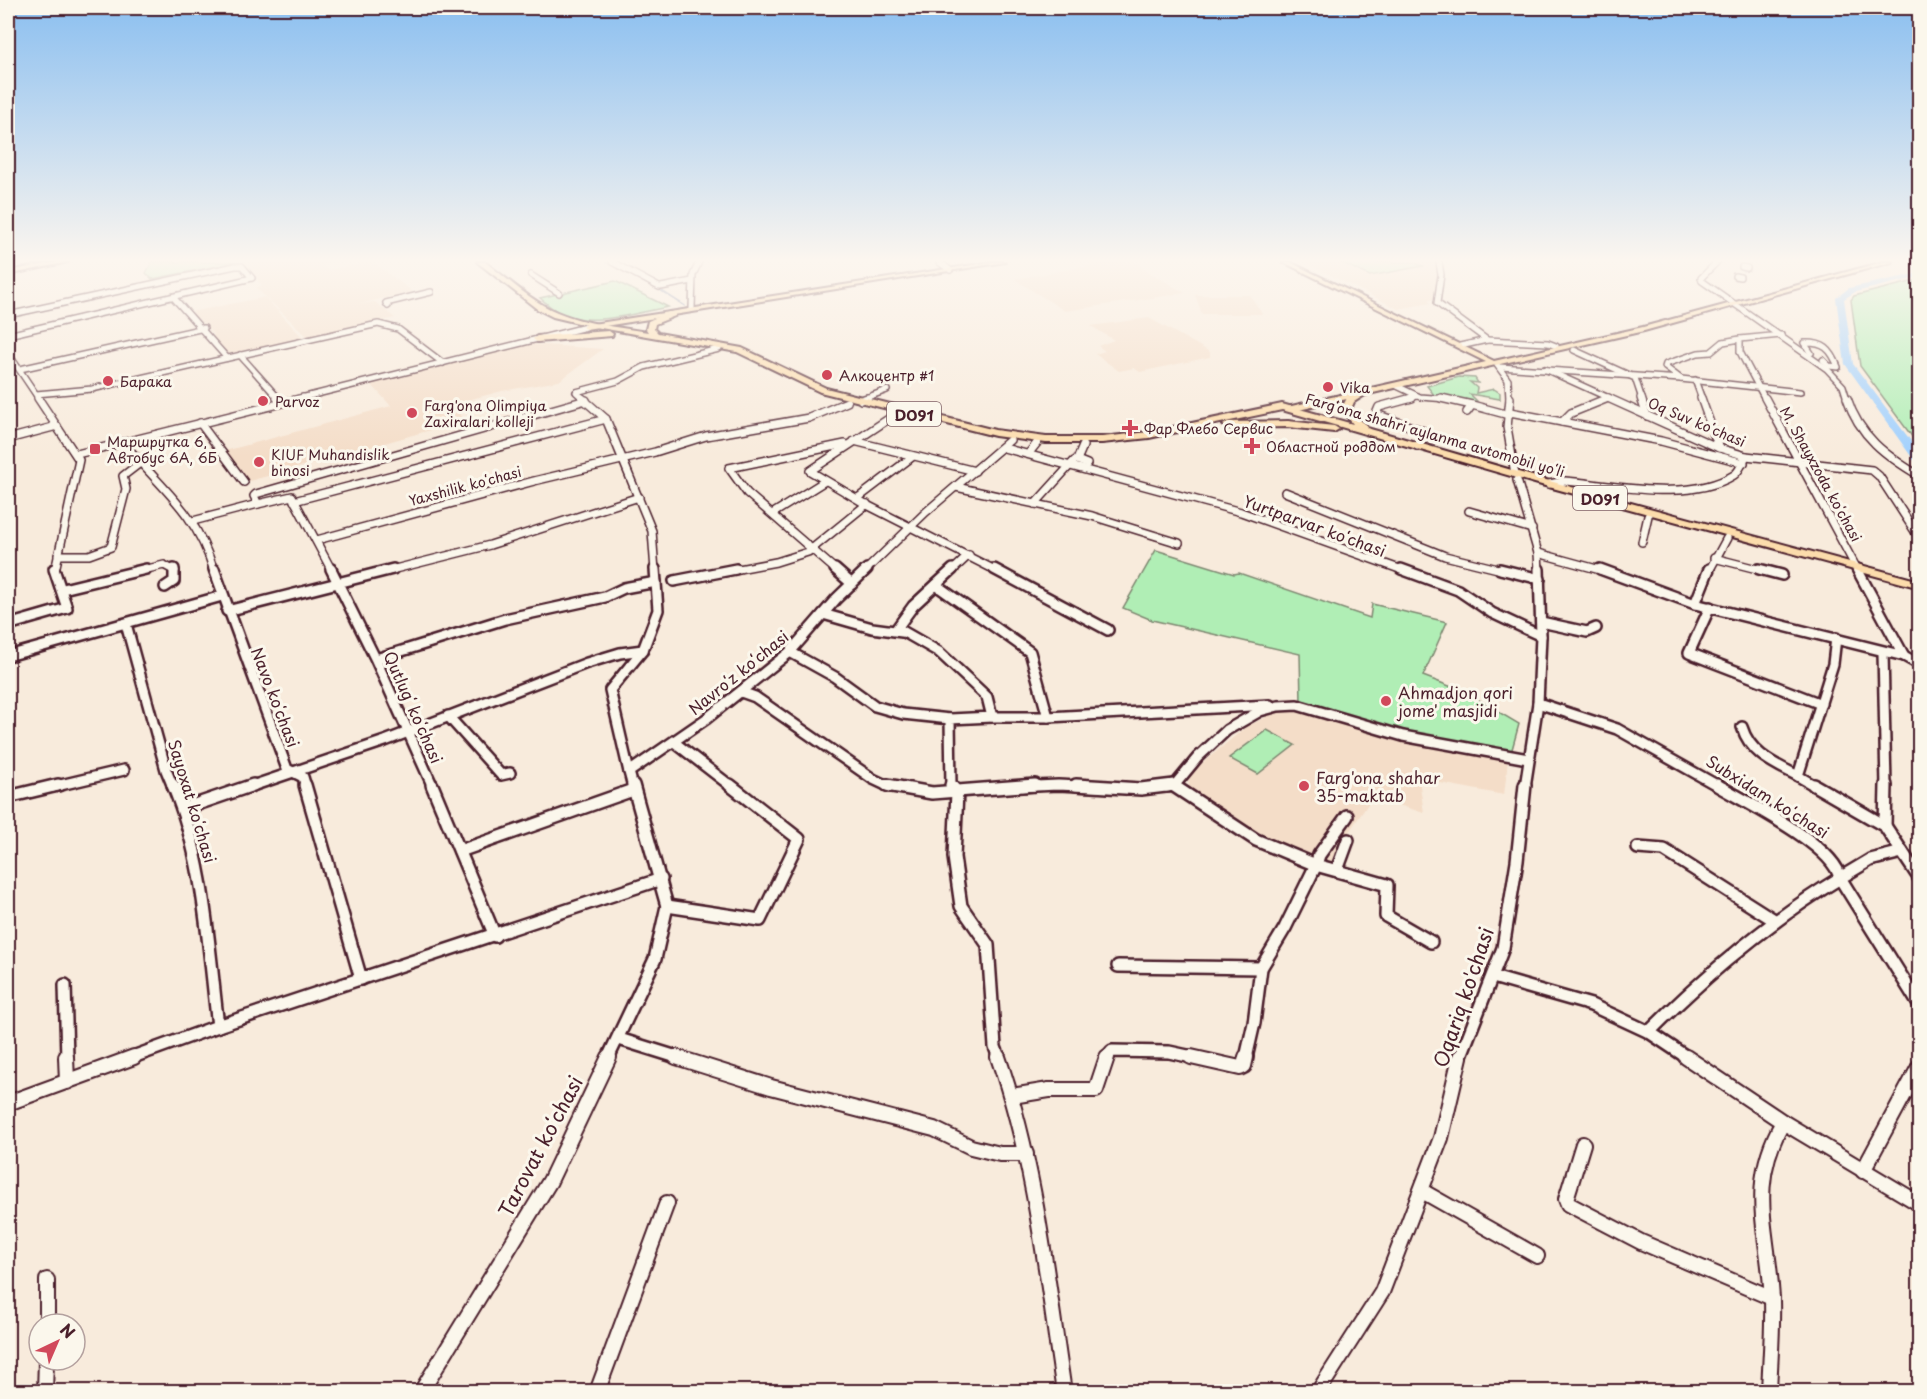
<svg xmlns="http://www.w3.org/2000/svg" width="1927" height="1399" font-family="'Playpen Sans',sans-serif">
<rect width="100%" height="100%" fill="#f8ebdc"/>
<filter id="ink" filterUnits="userSpaceOnUse"><feTurbulence type="fractalNoise" baseFrequency=".0167" numOctaves="2"/><feDisplacementMap in="SourceGraphic" scale="12" xChannelSelector="R" yChannelSelector="G"/><feConvolveMatrix kernelMatrix="1 2 1 2 8 2 1 2 1" color-interpolation-filters="sRGB"/></filter>
<g filter="url(#ink)">
<!-- built -->
<g fill="#f4ddc8">
<path d="M251 262H336L322 265 328 270 373 262 413 292 359 304 375 302 395 318 309 338 256 288 262 285 242 263Z"/>
<path d="M1112 262H1136L1142 265 1139 266 1185 293 1065 311 1014 279Z"/>
<path d="M1314 262H1436L1438 272 1435 298 1428 301 1431 303 1398 309 1306 263Z"/>
<path d="M1195 295H1250L1262 314H1202Z"/>
<path d="M265 297 305 340 228 355 212 338 214 335 191 312Z"/>
<path d="M1149 318 1210 352V357L1140 372 1134 368 1119 371 1095 354 1105 351 1098 346 1114 340 1091 326Z"/>
<path d="M529 344 603 349 559 381 502 391 449 405 466 420 246 482 221 452 391 406 371 384Z"/>
<path d="M1295 708 1394 738 1508 760 1504 795 1419 779 1424 813 1373 797 1346 836 1334 863 1304 856 1257 833 1189 788 1188 775 1246 727 1281 710Z"/>
</g>
<!-- green -->
<g fill="#b0eeb5" stroke="#7d8670" stroke-width="1.5">
<path d="M152 262H231L232 263 152 279 146 273Z"/>
<path d="M1340 262H1412L1423 266 1370 276Z"/>
<path d="M1919 280H1920L1919 446 1860 366 1851 300 1854 296Z"/>
<path d="M615 281 668 307C637 312 589 329 559 312 552 309 546 303 540 298Z"/>
<path d="M1459 377 1475 378 1478 383 1470 382 1477 388 1476 393 1494 389 1500 393V399L1470 394 1477 401 1471 404 1435 396 1427 386Z"/>
<path d="M1156 550 1234 574 1239 573 1370 618 1372 604 1447 622 1423 676 1465 692 1519 724 1511 753 1450 740 1449 742 1391 731 1301 702 1300 654 1152 620 1123 608Z"/>
<path d="M1267 730 1295 745 1258 774 1229 758Z"/>
</g>
<g fill="none" stroke-linecap="round" stroke-linejoin="round">
<!-- stream -->
<g stroke="#7e89a9" stroke-width="1.5">
<path d="M605 262 614 266"/>
<path d="M657 288 685 306"/>
</g>
<!-- river -->
<path fill="#a1d0fd" fill-rule="evenodd" d="M1920 273V277L1855 292 1844 299 1853 364 1920 453V464L1916 463 1845 364 1836 298 1849 288Z"/>
<!-- minor-far4 casing -->
<g stroke="#4a1f2b" stroke-width="8">
<g id="minor-far4">
<path d="M612 262 659 287"/>
<path d="M939 262 950 270"/>
<path d="M1439 262 1441 275 1437 303 1487 340 1460 346"/>
<path d="M1717 262 1701 278 1702 281 1827 369 1843 386 1847 399"/>
<path d="M1742 267 1747 268"/>
<path d="M531 275 559 293"/>
<path d="M1735 276 1740 277"/>
<path d="M661 287 692 281"/>
<path d="M173 297 227 358"/>
<path d="M388 306 386 303 431 292"/>
<path d="M692 308 693 275 699 262"/>
<path d="M8 315 235 266H242L252 278 8 335"/>
<path d="M1487 340 1548 343 1556 346"/>
<path d="M1574 350 1635 378 1642 399"/>
<path d="M8 353 39 399"/>
<path d="M1811 353 1804 343C1824 342 1831 349 1838 367L1829 366 1823 360"/>
<path d="M240 355 279 399"/>
<path d="M1497 365 1508 380 1509 399"/>
<path d="M1500 367 1681 379 1800 392"/>
<path d="M20 369 204 328"/>
<path d="M1545 369 1611 399"/>
<path d="M1681 379 1665 367 1666 364 1698 353 1711 352 1723 342 1740 339"/>
<path d="M1695 380 1702 399"/>
<path d="M1397 386 1420 397 1447 399"/>
<path d="M36 394 92 389 378 324 398 329 443 363"/>
<path d="M297 399 586 327"/>
<path d="M584 399 576 392 618 381 644 367 719 349"/>
<path d="M863 399 887 390"/>
<path d="M1406 399 1417 396"/>
<path d="M1605 399 1608 398"/>
<path d="M1765 399 1740 352V339L1781 335"/>
</g>
</g>
<!-- minor-far3 casing -->
<g stroke="#4a1f2b" stroke-width="10">
<g id="minor-far3">
<path d="M38 398 79 460 55 571"/>
<path d="M277 398 282 403"/>
<path d="M582 398 606 419 652 531 655 571"/>
<path d="M1412 398 1379 407 1376 414 1426 432 1428 434 1417 446"/>
<path d="M1441 398 1472 405"/>
<path d="M1510 398 1507 427 1515 474"/>
<path d="M1641 398 1647 416"/>
<path d="M1701 398 1719 448"/>
<path d="M1765 398 1858 571"/>
<path d="M1847 398C1859 436 1886 456 1920 476"/>
<path d="M861 400 867 398"/>
<path d="M1467 412 1472 405 1509 415"/>
<path d="M1510 412 1661 441 1744 463"/>
<path d="M896 414 810 471 869 506 997 571"/>
<path d="M1562 422 1571 413 1608 398"/>
<path d="M200 423 244 482"/>
<path d="M8 439 57 426"/>
<path d="M854 441 975 471"/>
<path d="M123 442C161 489 195 509 214 571"/>
<path d="M1083 446 1077 460 1087 464"/>
<path d="M1004 448 1241 512 1405 571"/>
<path d="M1029 453 1037 443"/>
<path d="M77 454 303 398"/>
<path d="M1746 456 1872 470 1879 476 1920 539"/>
<path d="M1517 480 1538 553 1539 571"/>
<path d="M1549 484 1565 481C1614 485 1689 503 1734 475 1739 472 1743 462 1746 456L1719 448 1608 398"/>
<path d="M956 487 1092 516 1179 543"/>
<path d="M1285 492 1445 556 1506 571"/>
<path d="M858 498 912 457"/>
<path d="M294 501 606 419"/>
<path d="M258 504 292 496 332 571"/>
<path d="M1035 504 1074 461"/>
<path d="M1469 511 1532 529"/>
<path d="M772 514 825 481"/>
<path d="M193 521 258 504 254 496 256 494 586 400"/>
<path d="M317 540 534 481 655 452 706 436 809 418 847 402"/>
<path d="M1642 542 1648 516"/>
<path d="M1538 553 1604 571"/>
<path d="M58 555H89L111 547 126 489 123 476 140 463"/>
<path d="M1714 558 1765 571"/>
<path d="M139 571 164 565 175 571"/>
<path d="M387 571 490 545 639 497"/>
<path d="M728 571 776 562 808 552 867 504"/>
<path d="M837 571 747 493 729 468 845 444"/>
<path d="M865 571 926 512 1010 440"/>
<path d="M952 571 969 555"/>
<path d="M1709 571 1727 538"/>
</g>
</g>
<!-- minor-far2 casing -->
<g stroke="#4a1f2b" stroke-width="14">
<g id="minor-far2">
<path d="M214 569 287 769 303 777 306 787"/>
<path d="M331 569 375 658 433 787"/>
<path d="M835 569 852 584"/>
<path d="M994 569 1108 630"/>
<path d="M1401 569 1458 590 1492 613 1541 636"/>
<path d="M1500 569 1540 579"/>
<path d="M1600 569 1695 604 1904 656 1920 665"/>
<path d="M1759 569 1782 575"/>
<path d="M1857 569 1904 656"/>
<path d="M674 581 736 569"/>
<path d="M936 585 1030 652 1048 717H992"/>
<path d="M165 587 174 581V569"/>
<path d="M63 589 146 569"/>
<path d="M1695 604 1709 569"/>
<path d="M1710 607 1689 653 1821 704"/>
<path d="M227 611 393 569"/>
<path d="M823 614 872 628 902 632"/>
<path d="M1541 622 1587 632 1596 628"/>
<path d="M126 624 166 770 173 787"/>
<path d="M8 625 67 608 54 569"/>
<path d="M790 652 835 677 875 706 903 714 950 719"/>
<path d="M1883 652 1886 787"/>
<path d="M8 656 222 596"/>
<path d="M376 659 505 619 605 597 624 588 656 582"/>
<path d="M741 692 755 697 873 779 890 787"/>
<path d="M1538 703 1617 729 1720 787"/>
<path d="M448 716 501 775 510 773"/>
<path d="M1048 717 1270 705"/>
<path d="M1742 727C1750 754 1775 764 1798 776"/>
<path d="M674 742 732 787"/>
<path d="M629 772 610 690 643 650 658 610 655 569"/>
<path d="M52 787 124 770"/>
<path d="M249 787 385 741 587 663 620 653 643 650"/>
<path d="M633 787 629 772 706 719 790 652 836 599 867 569"/>
<path d="M951 787 950 719 992 717 987 697 939 652 897 628 913 606 953 569"/>
<path d="M1014 787 1058 785 1100 787"/>
<path d="M1166 787 1174 786 1198 757 1227 730 1260 711 1278 706 1297 705 1403 736 1528 759"/>
<path d="M1525 787 1538 703 1541 636 1539 569"/>
<path d="M1817 787 1798 776 1833 664 1836 638"/>
</g>
</g>
<!-- minor-far1 casing -->
<g stroke="#4a1f2b" stroke-width="16">
<g id="minor-far1">
<path d="M173 785C205 861 208 945 218 1026"/>
<path d="M305 785 361 979"/>
<path d="M432 785 495 936"/>
<path d="M887 785 932 793 1035 785"/>
<path d="M951 785 957 792 954 857 961 906 988 945 995 1047 999 1058"/>
<path d="M1076 785 1141 789 1174 785"/>
<path d="M1814 785 1885 826 1920 879"/>
<path d="M1174 786 1256 840 1316 865 1285 928 1261 968 1254 1023 1246 1058"/>
<path d="M8 797 58 785"/>
<path d="M183 809 253 785"/>
<path d="M1347 816 1319 855 1316 865 1387 885 1386 916 1431 942"/>
<path d="M1885 826 1886 785"/>
<path d="M1638 848 1664 850 1774 920"/>
<path d="M460 851 633 790"/>
<path d="M1902 852 1870 860 1840 878 1920 1006"/>
<path d="M1337 870 1348 840"/>
<path d="M667 906 760 920 799 839 730 785"/>
<path d="M1118 966 1261 968"/>
<path d="M1493 977 1591 1005 1649 1032 1688 1058"/>
<path d="M65 985 67 1058"/>
<path d="M1649 1032C1708 973 1769 921 1840 878 1834 845 1747 803 1717 785"/>
<path d="M619 1039 680 1058"/>
<path d="M130 1058 218 1026 661 879"/>
<path d="M608 1058 655 959 667 906 633 785"/>
<path d="M1106 1058 1112 1051 1169 1052 1197 1058"/>
<path d="M1460 1058 1503 948 1517 861 1525 785"/>
</g>
</g>
<!-- minor casing -->
<g stroke="#4a1f2b" stroke-width="18">
<g id="minor">
<path d="M66 1057 67 1082"/>
<path d="M676 1057 771 1087 934 1129 971 1147 1000 1154H1026"/>
<path d="M998 1057C1036 1165 1047 1280 1064 1392"/>
<path d="M1191 1057 1240 1068 1244 1066 1246 1057"/>
<path d="M1686 1057 1783 1122 1920 1204"/>
<path d="M1012 1096 1049 1090H1096L1107 1057"/>
<path d="M8 1103 134 1057"/>
<path d="M1583 1144 1566 1199 1568 1204 1641 1242 1772 1298"/>
<path d="M1863 1171 1920 1065"/>
<path d="M1422 1191 1537 1256"/>
<path d="M47 1280V1324"/>
<path d="M45 1392 46 1360"/>
<path d="M421 1392 550 1181 609 1057"/>
<path d="M597 1392 667 1203"/>
<path d="M1318 1392 1382 1292 1441 1138 1460 1057"/>
<path d="M1769 1392C1770 1362 1773 1331 1772 1300 1769 1232 1746 1186 1783 1122"/>
</g>
</g>
<!-- major casing -->
<g stroke="#4a1f2b" stroke-width="4">
<g id="major">
<path d="M57 262H68L8 275V271Z"/>
<path d="M992 262H1005L586 329 582 327 586 325Z"/>
<path d="M1283 262H1290L1494 361 1643 327 1883 262H1892L1644 331 1290 412 1286 409 1287 407 1486 362Z"/>
</g>
</g>
<!-- highway casing -->
<g stroke="#4a1f2b" stroke-width="4">
<g id="highway">
<path d="M477 262H485C508 279 531 301 557 312 585 324 618 327 648 332L646 329 648 321 669 312H675V316L655 324 654 329 658 333 742 348 826 388 995 430 1046 437H1102L1149 432 1282 404 1353 424 1341 409 1347 398 1363 390 1368 393 1354 402 1351 409 1357 418 1366 425 1367 428 1553 482 1920 581V588L1545 486 1282 410 1149 438 1102 443H1046L995 436 820 392 737 352 595 327 553 317 537 309Z"/>
<path d="M609 331 613 334 612 336 537 342 533 339 537 336Z"/>
<path d="M1288 421 1334 426 1339 429 1334 432 1288 427 1228 428 1223 425 1228 422Z"/>
</g>
</g>
<!-- minor-far4 -->
<use href="#minor-far4" stroke="#fbf7ec" stroke-width="5"/>
<!-- minor-far3 -->
<use href="#minor-far3" stroke="#fbf7ec" stroke-width="7"/>
<!-- minor-far2 -->
<use href="#minor-far2" stroke="#fbf7ec" stroke-width="9"/>
<!-- minor-far1 -->
<use href="#minor-far1" stroke="#fbf7ec" stroke-width="11"/>
<!-- minor -->
<use href="#minor" stroke="#fbf7ec" stroke-width="14"/>
<!-- major -->
<use href="#major" fill="#fcdcac" fill-rule="evenodd"/>
<!-- highway -->
<use href="#highway" fill="#fcdcac" fill-rule="evenodd"/>
</g>
</g>
<!-- sky -->
<linearGradient id="sky" x2="0" y2="1"><stop stop-color="#8bbff0"/><stop offset="0.57" stop-color="#fcf6ef"/><stop offset="1" stop-color="#fcf6ef" stop-opacity="0"/></linearGradient>
<rect width="1927" height="457" fill="url(#sky)"/>
<!-- markers -->
<g fill="#d1495b" stroke="#fbf7ec" stroke-width="2">
<circle cx="827" cy="375" r="6"/>
<circle cx="108" cy="381" r="6"/>
<circle cx="1328" cy="387" r="6"/>
<circle cx="263" cy="401" r="6"/>
<circle cx="412" cy="413" r="6"/>
<path d="M1127 419h6v6h6v6h-6v6h-6v-6h-6v-6h6z"/>
<path d="M1249 437h6v6h6v6h-6v6h-6v-6h-6v-6h6z"/>
<rect x="89" y="443" width="12" height="12" rx="3"/>
<circle cx="259" cy="462" r="6"/>
<circle cx="1386" cy="701" r="6"/>
<circle cx="1304" cy="786" r="6"/>
</g>
<g text-anchor="middle" dominant-baseline="central" stroke-width="6" stroke-linejoin="round" paint-order="stroke">
<!-- far-poi labels -->
<g font-size="14" fill="#4a1f2b" stroke="#fbf7ec" text-anchor="start">
<text x="839" y="375">Алкоцентр #1</text>
<text x="120" y="381">Барака</text>
<text x="1340" y="387">Vika</text>
<text x="275" y="401">Parvoz</text>
<text x="424" y="405">Farg'ona Olimpiya<tspan x="424" dy="16">Zaxiralari kolleji</tspan></text>
<text x="1144" y="428">Фар Флебо Сервис</text>
<text x="107" y="441">Маршрутка 6,<tspan x="107" dy="16">Автобус 6А, 6Б</tspan></text>
<text x="1266" y="446">Областной роддом</text>
<text x="271" y="454">KIUF Muhandislik<tspan x="271" dy="16">binosi</tspan></text>
</g>
<!-- far-street labels -->
<g font-size="14" fill="#4a1f2b" stroke="#fbf7ec">
<text transform="translate(1697 422) rotate(23)">Oq Suv koʻchasi</text>
<text transform="translate(1435 435) rotate(16)">Fargʻona shahri aylanma avtomobil yoʻli</text>
<text transform="translate(1821 474) rotate(61)">M. Shayxzoda koʻchasi</text>
<text transform="translate(465 486) rotate(-15)">Yaxshilik koʻchasi</text>
</g>
<!-- shield labels -->
<g fill="#fbf7ec" stroke="#7f6065" stroke-width="1.5">
<rect x="887" y="402" width="54" height="24" rx="4.5"/>
<rect x="1573" y="486" width="54" height="24" rx="4.5"/>
</g>
<g font-size="15" font-weight="bold" fill="#4a1f2b">
<text x="914" y="414">D091</text>
<text x="1600" y="498">D091</text>
</g>
<!-- street labels -->
<g font-size="16" fill="#4a1f2b" stroke="#fbf7ec">
<text transform="translate(1315 525) rotate(20)">Yurtparvar koʻchasi</text>
<text transform="translate(738 672) rotate(-39)">Navroʻz koʻchasi</text>
<text transform="translate(276 697) rotate(69)">Navo koʻchasi</text>
<text transform="translate(414 707) rotate(66)">Qutlugʻ koʻchasi</text>
<text transform="translate(1768 796) rotate(32)">Subxidam koʻchasi</text>
<text transform="translate(193 801) rotate(73)">Sayoxat koʻchasi</text>
</g>
<!-- poi labels -->
<g font-size="16" fill="#4a1f2b" stroke="#fbf7ec" text-anchor="start">
<text x="1398" y="692">Ahmadjon qori<tspan x="1398" dy="18">jome' masjidi</tspan></text>
<text x="1316" y="777">Farg'ona shahar<tspan x="1316" dy="18">35-maktab</tspan></text>
</g>
<!-- near-street labels -->
<g font-size="20" fill="#4a1f2b" stroke="#fbf7ec">
<text transform="translate(1463 997) rotate(-71)">Oqariq ko'chasi</text>
<text transform="translate(540 1146) rotate(-62)">Tarovat koʻchasi</text>
</g>
</g>
<!-- margin -->
<rect width="1927" height="1399" fill="none" stroke="#fbf7ec" stroke-width="30"/>
<rect x="15" y="15" width="1897" height="1369" fill="none" stroke="#4a1f2b" stroke-width="2" filter="url(#ink)"/>
<!-- north arrow -->
<g transform="translate(57 1342) rotate(44)"><circle r="28" fill="#fbf7ec" stroke="#b4a19f" stroke-width="1.5"/>
<path d="M0-4.5L10 22L0 15L-10 22Z" fill="#d1495b"/>
<text y="-9" font-size="16" font-weight="bold" text-anchor="middle" fill="#4a1f2b">N</text>
</g>
</svg>
